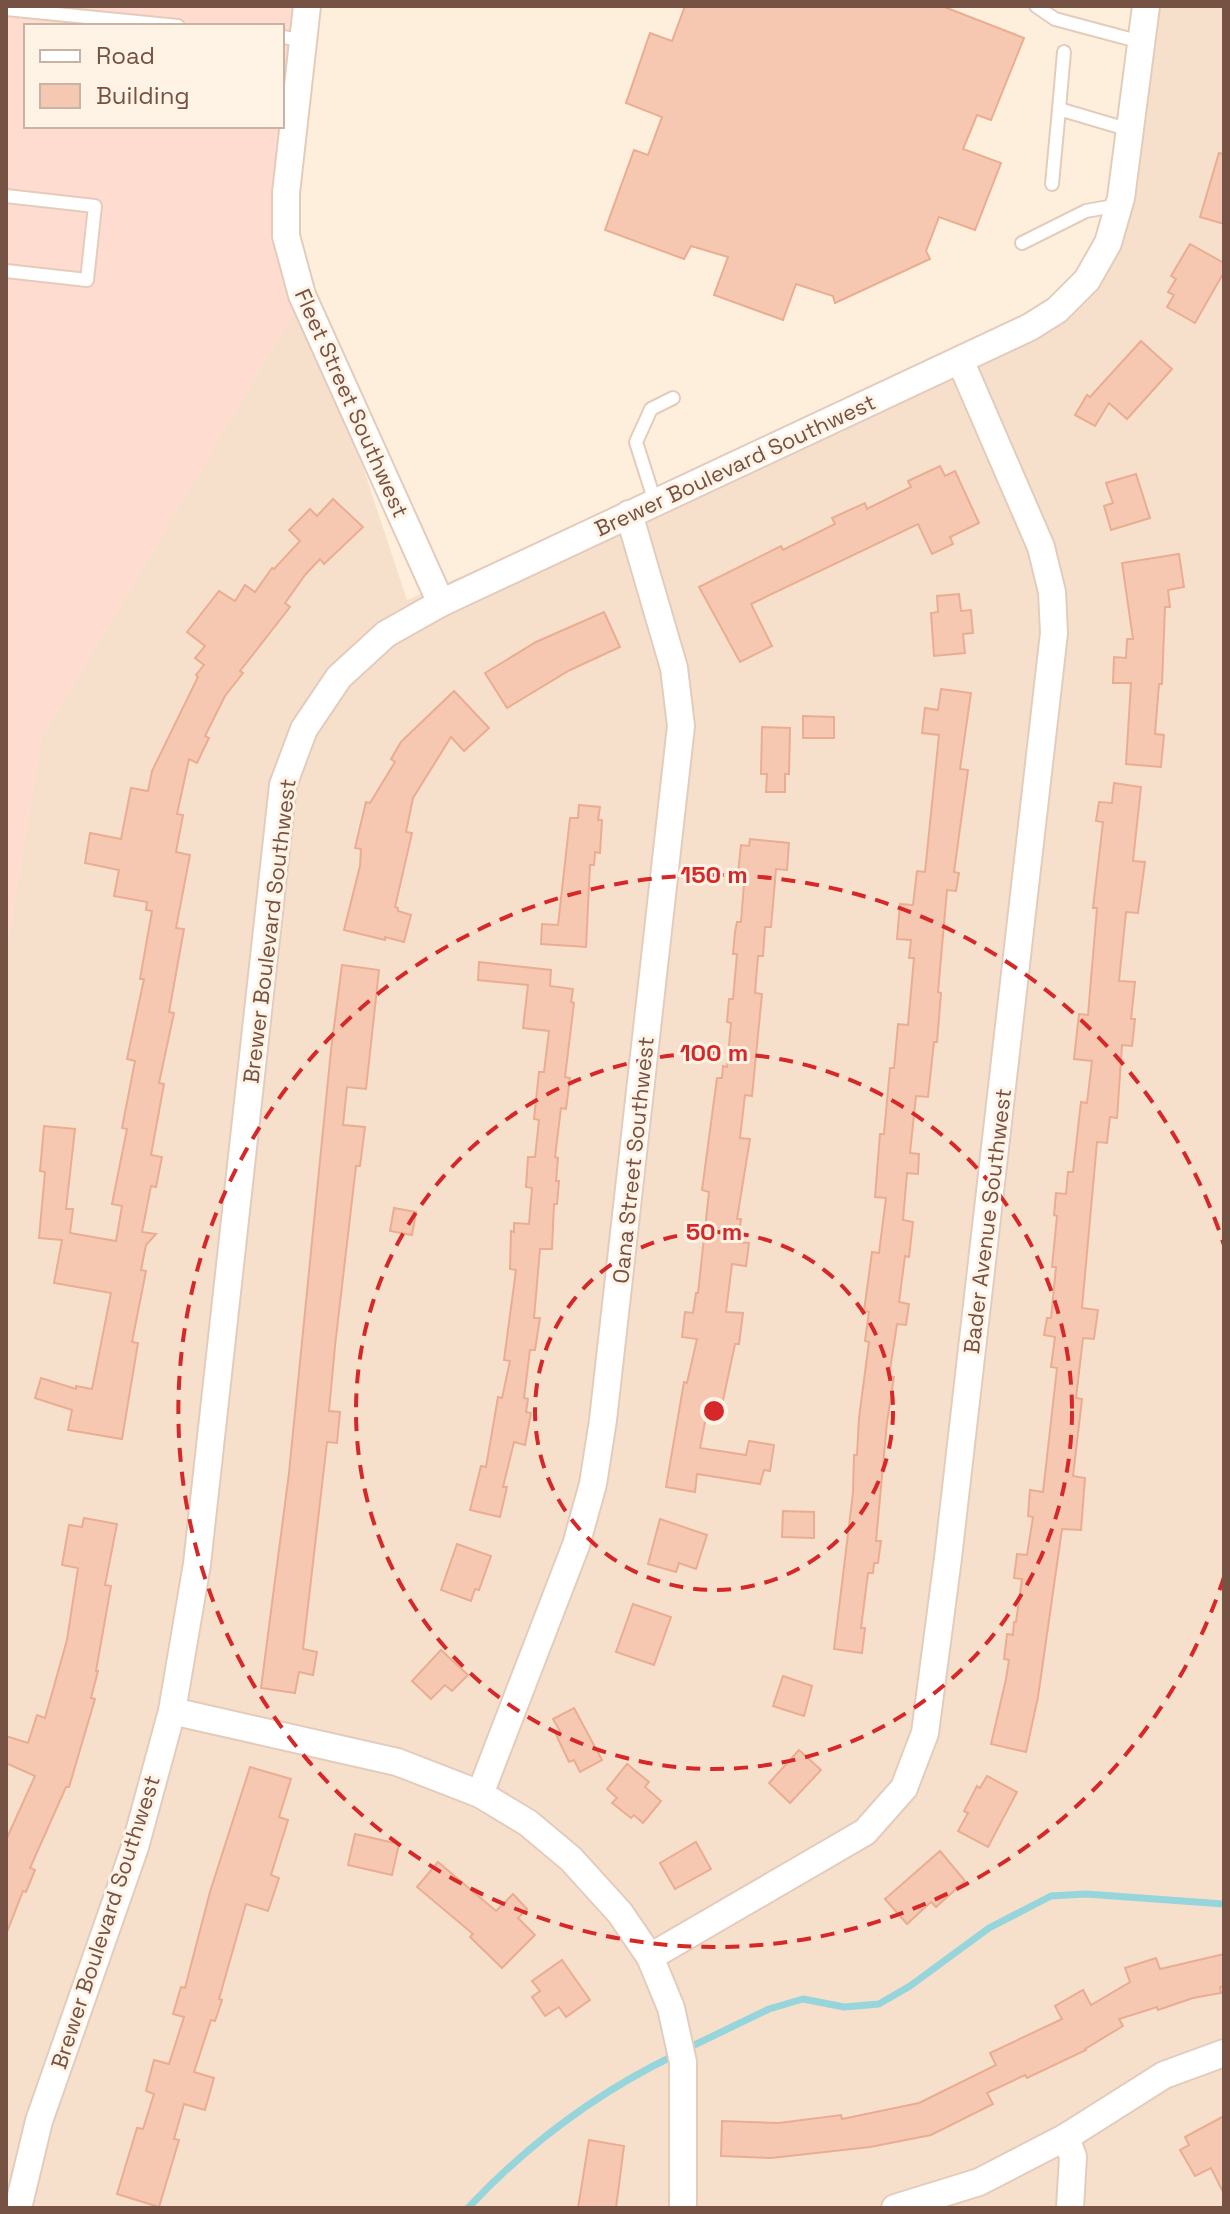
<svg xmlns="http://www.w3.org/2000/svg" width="1230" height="2214" font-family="'Space Grotesk',sans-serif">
<rect width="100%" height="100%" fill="#feefdd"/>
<!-- residential -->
<path fill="#f6e0cb" d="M1137 6H1224V2208H6V952L41 739 305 293 407 600 956 360 1101 267Z"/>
<!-- commercial -->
<path fill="#ffdbd0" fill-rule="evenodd" d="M6 6H306L292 144 305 293 41 739 6 952ZM26 26H282V126H26Z"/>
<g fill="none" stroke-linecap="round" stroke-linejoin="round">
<!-- stream -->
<g stroke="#96d5db" stroke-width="7">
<path d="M686 2049 769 2009 803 1999 844 2007 879 2004 910 1986 989 1928 1051 1896 1086 1894 1224 1904"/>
<path d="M468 2208C528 2144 596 2093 675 2055"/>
</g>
</g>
<!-- building -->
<g fill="#f6c8b2" stroke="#eaad91" stroke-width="2">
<path d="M685 6H942L1024 38 991 120 977 115 963 149 1001 163 975 230 939 217 926 251 930 259 835 303 833 296 796 284 783 320 714 295 728 257 691 246 684 259 605 230 634 150 648 155 662 117 626 103 650 33 672 41Z"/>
<path d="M1219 153 1224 154V224L1200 217Z"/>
<path d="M1190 244 1224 263V272L1195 323 1167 307 1174 295 1168 292 1176 279 1171 276Z"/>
<path d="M1141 341 1172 369 1127 419 1109 403 1095 426 1075 415 1087 395 1090 397Z"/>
<path d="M940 466 945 476 955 471 979 523 950 537 953 544 932 554 918 524 751 604 772 646 740 662 699 587 781 546 783 550 835 524 832 518 865 503 867 509 911 487 908 481Z"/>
<path d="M1136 474 1150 518 1111 530 1104 506 1113 503 1106 483Z"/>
<path d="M333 499 363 527 324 564 320 559 305 575 285 603 290 607 240 671 243 673 225 696 205 736 209 738 197 763 189 759 177 814 183 815 176 852 190 855 176 928 184 929 169 1012 174 1013 159 1083 164 1084 151 1155 162 1157 156 1187 151 1186 142 1232 156 1234 146 1245 141 1270 146 1271 132 1342 138 1343 122 1439 68 1430 72 1410 35 1398 41 1378 76 1389V1386L92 1389 111 1293 54 1283 62 1240 39 1238 45 1172 40 1171 44 1126 75 1129 66 1209H73L70 1233 116 1241 122 1206 112 1204 127 1129 122 1128 135 1061 127 1059 144 979H140L152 911 146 910 147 902 114 896 119 870 85 863 90 833 121 839 131 788 148 791 152 771 198 677 196 675 204 665 195 658 205 646 187 632 219 591 235 601 245 585 255 592 272 568 274 569 300 541 289 530 310 509 317 516Z"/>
<path d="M1179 554 1184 587 1168 590 1170 607H1165L1162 684H1159L1155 734 1164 735 1161 767 1126 764 1131 683H1113L1114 657 1126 658 1127 639H1133L1122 563Z"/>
<path d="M959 594 961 611 971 610 973 633 963 634 965 653 934 656 931 613 938 612 937 596Z"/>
<path d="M604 612 620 647 570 670 507 708 485 673 536 642Z"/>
<path d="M941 689 971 693 960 769 968 770 954 872 959 873 956 891 947 890 938 992 941 993 937 1042H934L928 1097 916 1096 910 1153 919 1154 918 1174 907 1173 903 1220 913 1222 909 1257 905 1256 899 1302 909 1304 906 1325 897 1324 889 1376 894 1377 887 1422 876 1541H881L878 1563H874L873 1573H868L861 1628H865L862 1653 834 1649 853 1493 854 1455H857L859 1418 869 1342 865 1341 869 1312 864 1311 872 1252 879 1253 886 1198 875 1197 880 1134H884L890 1068H894L898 1024 908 1025 914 958H909L911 940 897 939 900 904 913 905 917 871 925 872 939 735 922 733 925 708 938 710Z"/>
<path d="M454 691 489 728 464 751 451 737 413 798 406 832 412 833 395 907 398 908V911L411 915 404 942 385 937V940L344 930 360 866 361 849 355 848 366 802 370 803 395 762 391 759 401 742Z"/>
<path d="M803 716 834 717V738H803Z"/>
<path d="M762 727 790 728 789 774H785V792H766L767 774H761Z"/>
<path d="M1114 783 1141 787 1133 861 1145 862 1138 913 1126 912 1119 981 1135 982 1131 1019H1135L1132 1046 1122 1045 1117 1118 1110 1117 1107 1143 1097 1142 1082 1308 1098 1310 1094 1339 1083 1338 1076 1398 1082 1399 1073 1476 1085 1478 1081 1530 1062 1529 1038 1697 1026 1752 991 1744 1006 1679 1009 1660 1004 1659 1007 1634 1013 1635 1014 1622H1016L1022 1579 1014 1578 1017 1554 1027 1555 1033 1517 1028 1516 1030 1490 1043 1492 1057 1368 1051 1367 1055 1337 1044 1335 1047 1318H1051L1056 1267H1052L1057 1216 1054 1215 1056 1193 1066 1194 1068 1172H1073L1081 1102 1087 1103 1092 1061 1074 1059 1079 1014 1088 1015 1097 908H1093L1103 822 1096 821 1099 802 1112 803Z"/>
<path d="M579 805 600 807 598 820H602L600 853 595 852 594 865H590L586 947 541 944 542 924 558 925 570 818H578Z"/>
<path d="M750 839 789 843 787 870 776 869 771 927H765L763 956H758L755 993 762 994 752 1096 745 1095 740 1138 750 1139 737 1219H741L738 1242 749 1243 746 1266 732 1264 726 1312 743 1313 739 1344H735L722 1405 709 1402 700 1448 746 1455 749 1441 774 1445 770 1471 764 1470 760 1484 697 1474 695 1492 666 1487 684 1382 687 1383 697 1339 682 1337 685 1312 693 1313 696 1293H698L709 1192 702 1190 717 1078H722L723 1066 727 1067 731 1023 727 1022 729 999H733L737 954H733L735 932 737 922H741L744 884 737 883 741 845 749 846Z"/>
<path d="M479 962 551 970 550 986 573 989 571 1002 574 1003 565 1077 570 1078 566 1109 561 1108 555 1157 558 1158 556 1181H559L557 1204H554L552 1249H540L534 1318H540L535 1350H530L524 1398 528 1399 526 1412 531 1413 525 1445 514 1442 503 1487H507L500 1517 470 1510 481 1466 486 1467 498 1397 502 1398 510 1361 504 1360 516 1270 510 1269 511 1231 514 1232V1223L529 1224 532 1188 526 1187 528 1157H535L539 1120 534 1119 539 1072H544L549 1031 523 1028 528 985 478 980Z"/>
<path d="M342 965 379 970 366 1089 347 1087 343 1125 365 1127 360 1166H356L335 1346 329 1411 340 1412 337 1443 327 1442 303 1649 317 1652 313 1675 299 1672 295 1693 261 1688 289 1473 331 1050Z"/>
<path d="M394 1208 416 1212 412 1235 390 1231Z"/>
<path d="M783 1511 814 1512V1538L782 1537Z"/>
<path d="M84 1518 117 1524 105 1585 111 1586 96 1671H98L91 1698 95 1699 69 1787H66L30 1868 35 1870 26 1892 23 1891 7 1932 6 1840 35 1776 6 1763V1736L28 1743 37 1715 45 1718 67 1640 78 1568 62 1565 69 1525 82 1527Z"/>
<path d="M660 1519 707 1535 696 1569 679 1563 676 1572 648 1564Z"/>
<path d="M457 1544 491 1556 479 1590 475 1589 471 1601 441 1590Z"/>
<path d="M633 1604 671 1617 654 1665 616 1652Z"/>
<path d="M441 1650 468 1675 452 1691 445 1685 431 1699 412 1681Z"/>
<path d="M783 1676 812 1686 804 1716 773 1706Z"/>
<path d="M574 1708 602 1760 580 1772 574 1760 569 1762 560 1743 556 1734 560 1731 553 1719Z"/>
<path d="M799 1750 821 1770 790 1803 769 1783Z"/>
<path d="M627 1764 649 1782 645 1787 661 1801 643 1823 634 1815 631 1818 612 1803 617 1798 607 1789Z"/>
<path d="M250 1767 291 1779 279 1817 288 1820 271 1875 279 1878 268 1911 246 1904 219 1999 222 2000 215 2021 211 2020 194 2072 214 2078 205 2110 184 2104 174 2139 179 2140 159 2207 117 2194 137 2128 143 2129 154 2094 146 2091 154 2060 169 2064 184 2017 173 2014 181 1987 185 1988 210 1892Z"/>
<path d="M987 1776 1017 1792 988 1847 958 1831 968 1813 964 1811 977 1786 980 1788Z"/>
<path d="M355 1834 399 1844 392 1875 348 1865Z"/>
<path d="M696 1842 711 1869 675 1889 660 1863Z"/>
<path d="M940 1851 965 1881 936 1907 931 1902 907 1924 885 1899Z"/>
<path d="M438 1862 496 1911 513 1894 527 1909 518 1918 535 1935 502 1968 470 1937 473 1934 417 1887Z"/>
<path d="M1224 1954V1986L1220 1987 1221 1993 1193 1998 1158 2010 1157 2007 1119 2019 1123 2026 1085 2049 1086 2050 1027 2078 1025 2075 987 2093 993 2104 931 2135 870 2147 771 2158 721 2156 722 2121 779 2123 841 2115 842 2119 919 2103 996 2065 990 2053 1062 2019 1055 2006 1083 1990 1091 2005 1130 1982 1125 1968 1156 1958 1160 1969Z"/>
<path d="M562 1960 590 2000 566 2017 559 2007 545 2016 532 1997 540 1991 532 1981Z"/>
<path d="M1224 2116V2194L1211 2168 1195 2176 1180 2150 1189 2145 1185 2137Z"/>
<path d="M589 2140 624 2146 616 2208H578Z"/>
</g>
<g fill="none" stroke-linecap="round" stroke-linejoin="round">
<!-- lane casing -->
<g stroke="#e4ccbc" stroke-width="16">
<g id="lane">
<path d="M1036 6 1055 19 1141 42"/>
<path d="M6 9 178 26"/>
<path d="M282 37 303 40"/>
<path d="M1059 109 1064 52"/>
<path d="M1052 184 1059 109 1130 130"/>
<path d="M6 196 95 206 87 280 6 271"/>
<path d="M1022 243 1086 211 1119 205"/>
<path d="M655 502 636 442 651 409 673 398"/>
</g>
</g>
<!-- street casing -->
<g stroke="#e4ccbc" stroke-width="30">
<g id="street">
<path d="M307 6 286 193V236L302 295 441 603"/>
<path d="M172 1711 397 1762 480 1794 528 1823 571 1859 620 1913 650 1957 671 2008 683 2062V2208"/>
<path d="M480 1794 576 1545 593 1484 603 1420 681 726 674 668 629 514"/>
<path d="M650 1957 865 1832 904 1788 925 1733 948 1558 1054 633 1052 592 1041 547 960 360"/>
<path d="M1066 2137 1073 2157 1070 2208"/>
<path d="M18 2208 39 2121 135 1847 172 1711 197 1564 283 785 304 729 339 677 386 634 441 603 1030 327 1057 310 1087 280 1108 243 1121 198 1146 6"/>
<path d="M895 2208 979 2182 1066 2137 1164 2075 1224 2053"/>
</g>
</g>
<!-- lane -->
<use href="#lane" stroke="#fff" stroke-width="12"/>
<!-- street -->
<use href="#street" stroke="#fff" stroke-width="26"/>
</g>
<!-- distance rings -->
<g fill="none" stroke="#d62828" stroke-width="4" stroke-dasharray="14 10">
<circle cx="714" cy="1411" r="179"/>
<circle cx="714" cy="1411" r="358"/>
<path d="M1224 1577A536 536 0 1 1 1224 1245"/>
</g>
<g text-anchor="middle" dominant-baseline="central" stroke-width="6" stroke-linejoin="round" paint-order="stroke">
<!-- street labels -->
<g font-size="22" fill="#755244" stroke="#fff3e5">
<text transform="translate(352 403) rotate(66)">Fleet Street Southwest</text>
<text transform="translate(735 465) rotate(-25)">Brewer Boulevard Southwest</text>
<text transform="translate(269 931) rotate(-83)">Brewer Boulevard Southwest</text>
<text transform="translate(633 1160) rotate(-84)">Oana Street Southwest</text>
<text transform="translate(987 1221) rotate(-83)">Bader Avenue Southwest</text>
<text transform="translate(105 1922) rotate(-72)">Brewer Boulevard Southwest</text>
</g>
</g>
<circle cx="714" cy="1411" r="12" fill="#d62828" stroke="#fff3e5" stroke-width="4"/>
<g font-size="24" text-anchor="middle" font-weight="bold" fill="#d62828" stroke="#fff3e5" stroke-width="6" stroke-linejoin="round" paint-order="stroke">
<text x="714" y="883">150 m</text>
<text x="714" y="1061">100 m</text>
<text x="714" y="1240">50 m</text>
</g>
<!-- border -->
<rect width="1230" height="2214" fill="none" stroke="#755244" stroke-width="16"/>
<!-- legend -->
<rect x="24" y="24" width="260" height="104" fill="#fff3e5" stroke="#c8b3a5" stroke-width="2"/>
<rect x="40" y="50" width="40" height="12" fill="#ffffff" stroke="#c8b3a5" stroke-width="2"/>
<text x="96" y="64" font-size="24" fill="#755244">Road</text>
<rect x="40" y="84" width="40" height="24" fill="#f6c8b2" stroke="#c8b3a5" stroke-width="2"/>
<text x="96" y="104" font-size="24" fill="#755244">Building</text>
</svg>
